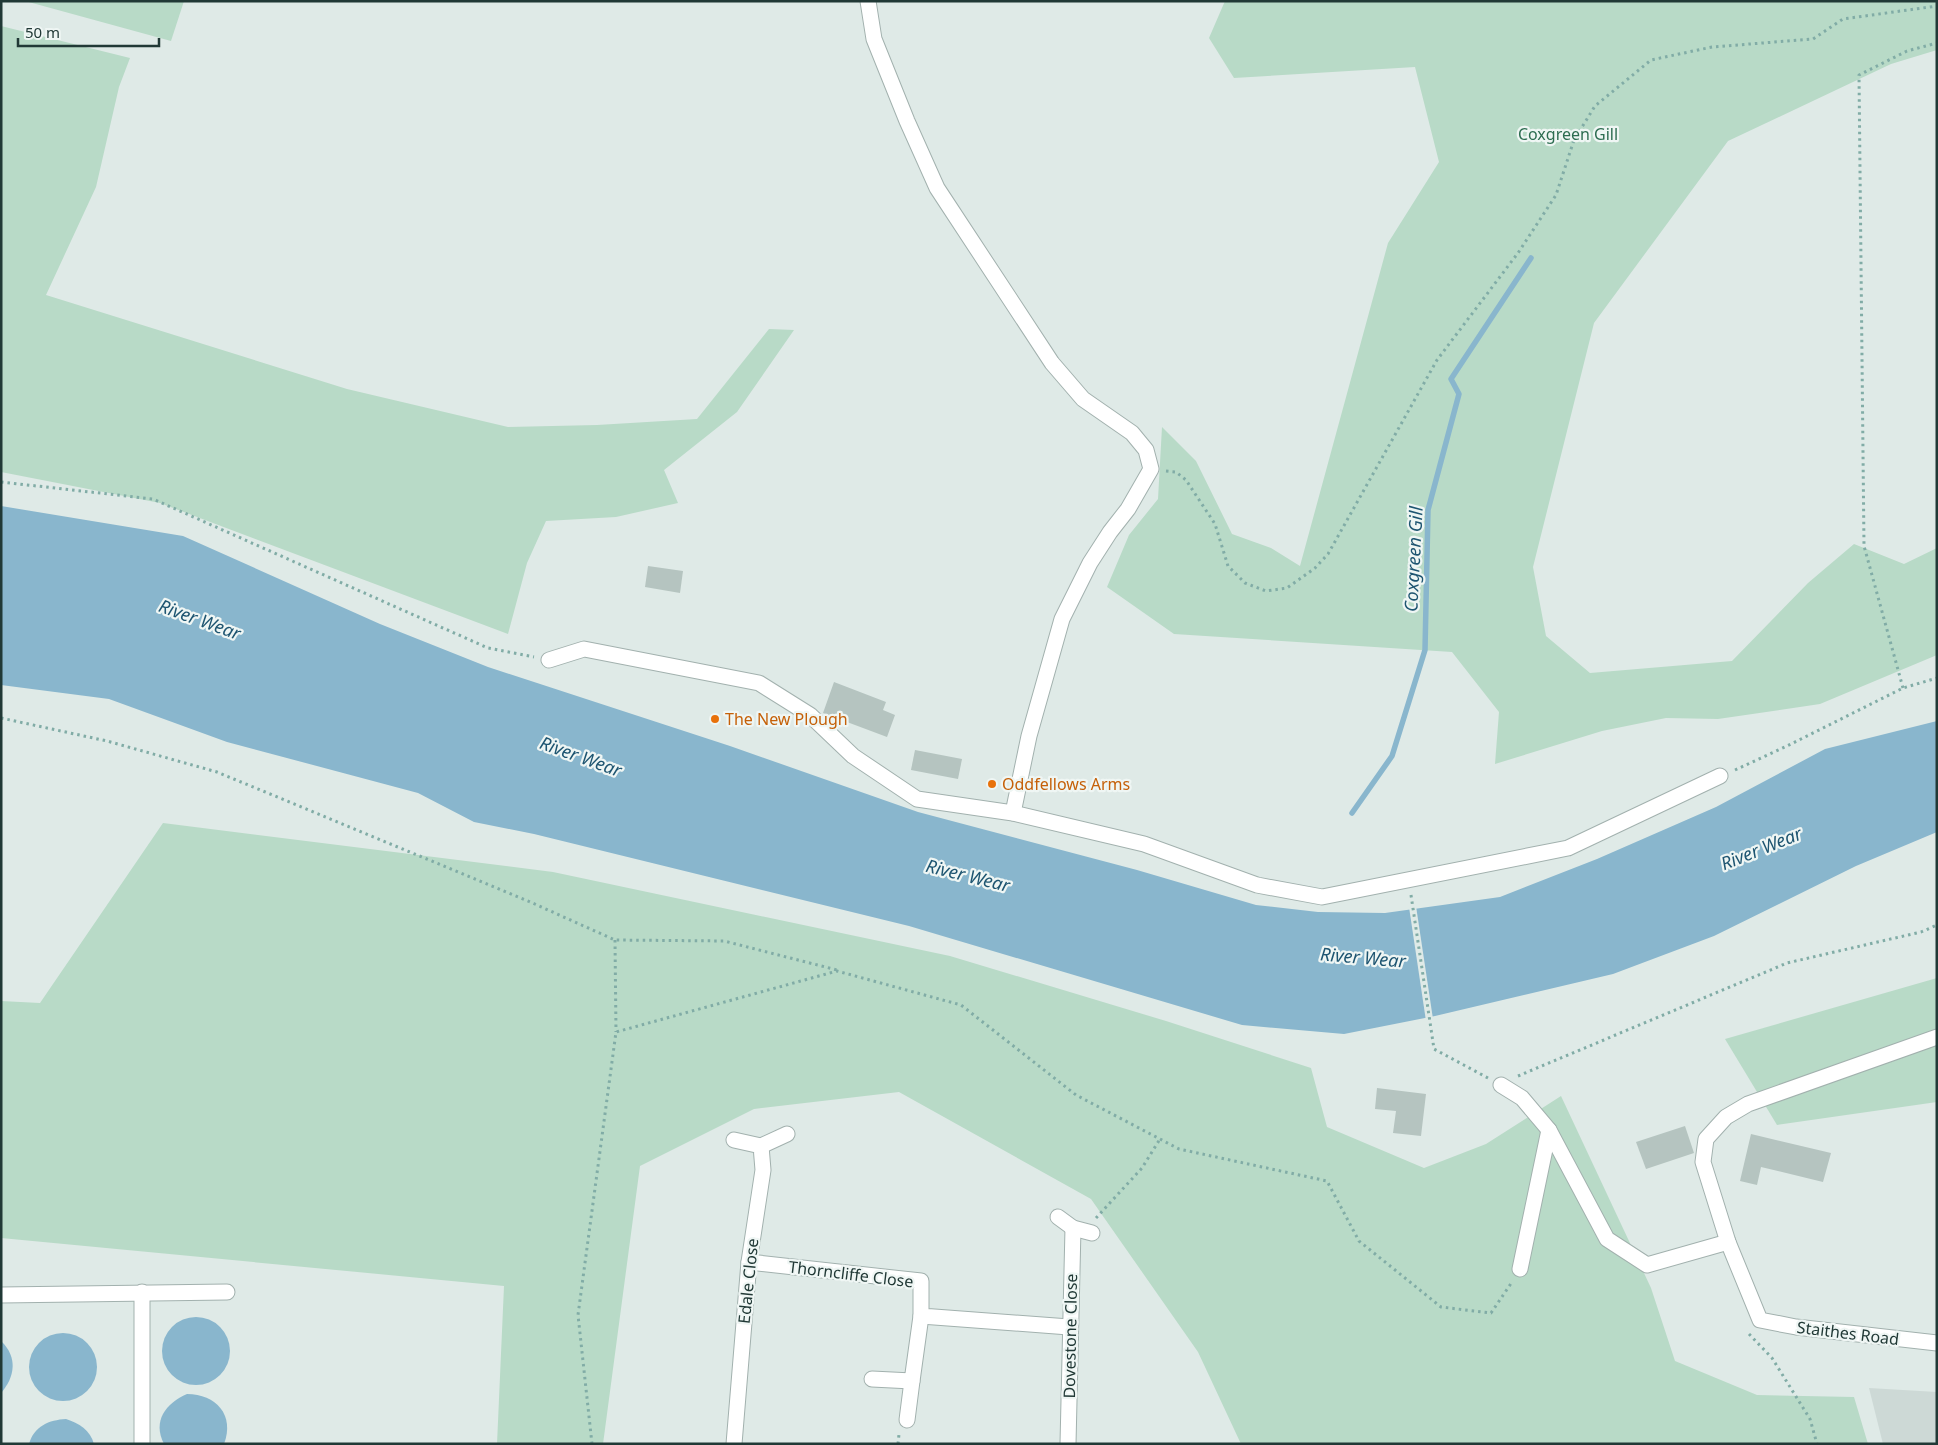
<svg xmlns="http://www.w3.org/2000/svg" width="1938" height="1445" font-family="'Noto Sans',sans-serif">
<rect width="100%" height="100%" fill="#dfeae7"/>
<!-- built -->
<path fill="#cdd9d6" d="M1869 1388 1937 1392V1444H1883Z"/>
<!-- green -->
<g fill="#b8dac7">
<path d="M25 1H184L171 41Z"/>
<path d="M1225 1H1937V50L1891 64 1728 141 1594 323 1533 567 1546 636 1590 673 1732 661 1808 583 1854 544 1904 564 1937 548V655L1820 704 1718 719 1666 718 1602 731 1495 764 1499 712 1452 652 1174 634 1107 587 1129 535 1158 499 1162 427 1196 461 1232 534 1271 548 1300 566 1388 243 1439 162 1415 67 1234 78 1209 38Z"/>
<path d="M1 26 130 58 119 87 96 187 46 295 347 389 508 427 597 425 697 419 769 329 794 330 737 412 664 470 678 503 616 517 546 521 527 563 508 634 160 503 1 472Z"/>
<path d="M163 823 553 872 950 956 1166 1021 1311 1068 1327 1127 1424 1168 1486 1144 1561 1096 1651 1288 1675 1361 1757 1395 1854 1397 1868 1444H1241L1198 1352 1091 1199 899 1092 754 1109 640 1166 603 1444H497L504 1286 1 1238V1001L40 1003Z"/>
<path d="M1937 978V1102L1777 1125 1725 1039Z"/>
</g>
<!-- water -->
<g fill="#89b6cd">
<path d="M1 506 183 536 380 624 488 667 730 746 918 812 1137 870 1256 905 1318 912 1385 913 1500 897 1597 859 1716 807 1825 749 1937 721V832L1856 866 1714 936 1613 974 1435 1016 1344 1034 1242 1025 909 926 534 834 474 822 418 793 227 742 109 699 1 685Z"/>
<circle cx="196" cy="1351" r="34"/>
<circle cx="63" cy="1367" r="34"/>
<path d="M1 1341C18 1357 15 1377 1 1393Z"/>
<path d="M187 1394C216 1394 235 1415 224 1444H164C152 1421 166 1403 187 1394Z"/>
<path d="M66 1419C79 1423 90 1430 94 1444H29C34 1426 49 1420 66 1419Z"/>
</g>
<!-- pier -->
<path fill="#dfeae7" d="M1416 906 1433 1019 1426 1021 1409 907Z"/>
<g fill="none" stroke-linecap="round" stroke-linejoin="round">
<!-- stream -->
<path stroke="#89b6cd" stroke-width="5.5" d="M1352 813 1392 756 1425 650 1428 510 1459 394 1451 379 1531 258"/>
</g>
<!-- building -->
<g fill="#b5c4c0">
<path d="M648 566 683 571 680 593 645 587Z"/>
<path d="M834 682 886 702 883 710 895 715 887 737 823 713Z"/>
<path d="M915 750 962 759 958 779 911 770Z"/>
<path d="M1377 1088 1426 1094 1421 1136 1393 1133 1396 1111 1375 1109Z"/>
<path d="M1685 1126 1694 1153 1646 1169 1636 1142Z"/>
<path d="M1751 1134 1831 1153 1823 1182 1761 1167 1757 1185 1740 1181Z"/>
</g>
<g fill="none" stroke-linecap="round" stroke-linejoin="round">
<!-- minor casing -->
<g stroke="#a2b1ae" stroke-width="17">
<g id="minor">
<path d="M868 1 874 39 907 121 937 188 1052 363 1083 399 1132 433 1146 450 1151 469 1128 509 1110 532 1090 563 1062 619 1029 736 1013 813"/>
<path d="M549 660 584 649 759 683 810 715 853 756 917 799 1013 813 1144 844 1257 885 1322 897 1568 848 1720 776"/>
<path d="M1937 1037 1748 1104 1726 1117 1706 1139 1703 1162 1728 1242 1760 1320 1796 1327 1937 1343"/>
<path d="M1501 1085 1522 1098 1549 1130 1607 1239 1647 1265 1728 1242"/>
<path d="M761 1146 787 1134"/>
<path d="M1058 1217 1073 1228 1092 1233"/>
<path d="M749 1262 921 1281V1316L1069 1327"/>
<path d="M1520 1269 1549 1130"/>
<path d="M1 1295 227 1292"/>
<path d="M872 1379 912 1381 921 1316"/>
<path d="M907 1420 912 1381"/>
<path d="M142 1444V1292"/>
<path d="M734 1444 749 1262 763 1170 761 1146 734 1140"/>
<path d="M1068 1444 1073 1228"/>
</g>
</g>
<!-- path -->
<g stroke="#81aca6" stroke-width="3" stroke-dasharray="2.5 4" stroke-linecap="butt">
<path d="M1166 471 1176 472 1186 480 1215 524 1228 566 1245 583 1266 591 1287 588 1315 568 1328 554 1437 360 1518 253 1556 195 1574 140 1595 106 1651 60 1712 47 1813 39 1843 19 1937 6"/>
<path d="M1 482 153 499 488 648 534 657"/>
<path d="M1903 688 1864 546 1859 75 1907 51 1937 43"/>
<path d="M1 718 107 741 217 772 528 901 615 940 724 941 837 970"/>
<path d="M1735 770 1787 746 1903 688 1937 678"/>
<path d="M1411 895 1434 1049 1488 1078"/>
<path d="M615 940 616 1032"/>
<path d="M1518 1076 1787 963 1921 932 1937 925"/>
<path d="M1096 1218 1142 1168 1160 1139"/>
<path d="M1749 1334 1772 1358 1810 1419 1817 1444"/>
<path d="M592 1444 578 1315 616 1032 837 971 961 1005 1076 1095 1179 1149 1327 1181 1359 1241 1441 1307 1491 1313 1512 1282"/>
<path d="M898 1444 899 1434"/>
</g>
<!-- minor -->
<use href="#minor" stroke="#fff" stroke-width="15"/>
</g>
<!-- markers -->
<g fill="#e8710a" stroke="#eff6f4" stroke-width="2">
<circle cx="715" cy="719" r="5"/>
<circle cx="992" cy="784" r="5"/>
</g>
<g text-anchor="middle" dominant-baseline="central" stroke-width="4.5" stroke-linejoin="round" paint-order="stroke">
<!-- park labels -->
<g font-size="16" fill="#2d6d51" stroke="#eff6f4">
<text x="1568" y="134">Coxgreen Gill</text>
</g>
<!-- food labels -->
<g font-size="16" fill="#c56008" stroke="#eff6f4" text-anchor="start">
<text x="725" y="719">The New Plough</text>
<text x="1002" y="784">Oddfellows Arms</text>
</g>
<!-- street labels -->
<g font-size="16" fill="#213936" stroke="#eff6f4">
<text transform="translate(851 1274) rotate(7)">Thorncliffe Close</text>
<text transform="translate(748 1281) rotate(-84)">Edale Close</text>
<text transform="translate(1848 1333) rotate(7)">Staithes Road</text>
<text transform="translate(1070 1336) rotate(-89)">Dovestone Close</text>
</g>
<!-- water labels -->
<g font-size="18" font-style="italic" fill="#1e5571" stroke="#eff6f4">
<text transform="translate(1413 559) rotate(-87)">Coxgreen Gill</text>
<text transform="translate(200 619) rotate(20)">River Wear</text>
<text transform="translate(581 756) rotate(20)">River Wear</text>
<text transform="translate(1761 848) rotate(-22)">River Wear</text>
<text transform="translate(968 875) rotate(14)">River Wear</text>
<text transform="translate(1363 957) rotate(5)">River Wear</text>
</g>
</g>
<!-- border -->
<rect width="1938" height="1445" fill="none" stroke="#213936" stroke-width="5"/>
<!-- scale -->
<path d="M18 38v8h141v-8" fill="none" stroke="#213936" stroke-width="2.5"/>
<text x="25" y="38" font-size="15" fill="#213936" stroke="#eff6f4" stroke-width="4" paint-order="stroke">50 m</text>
</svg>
